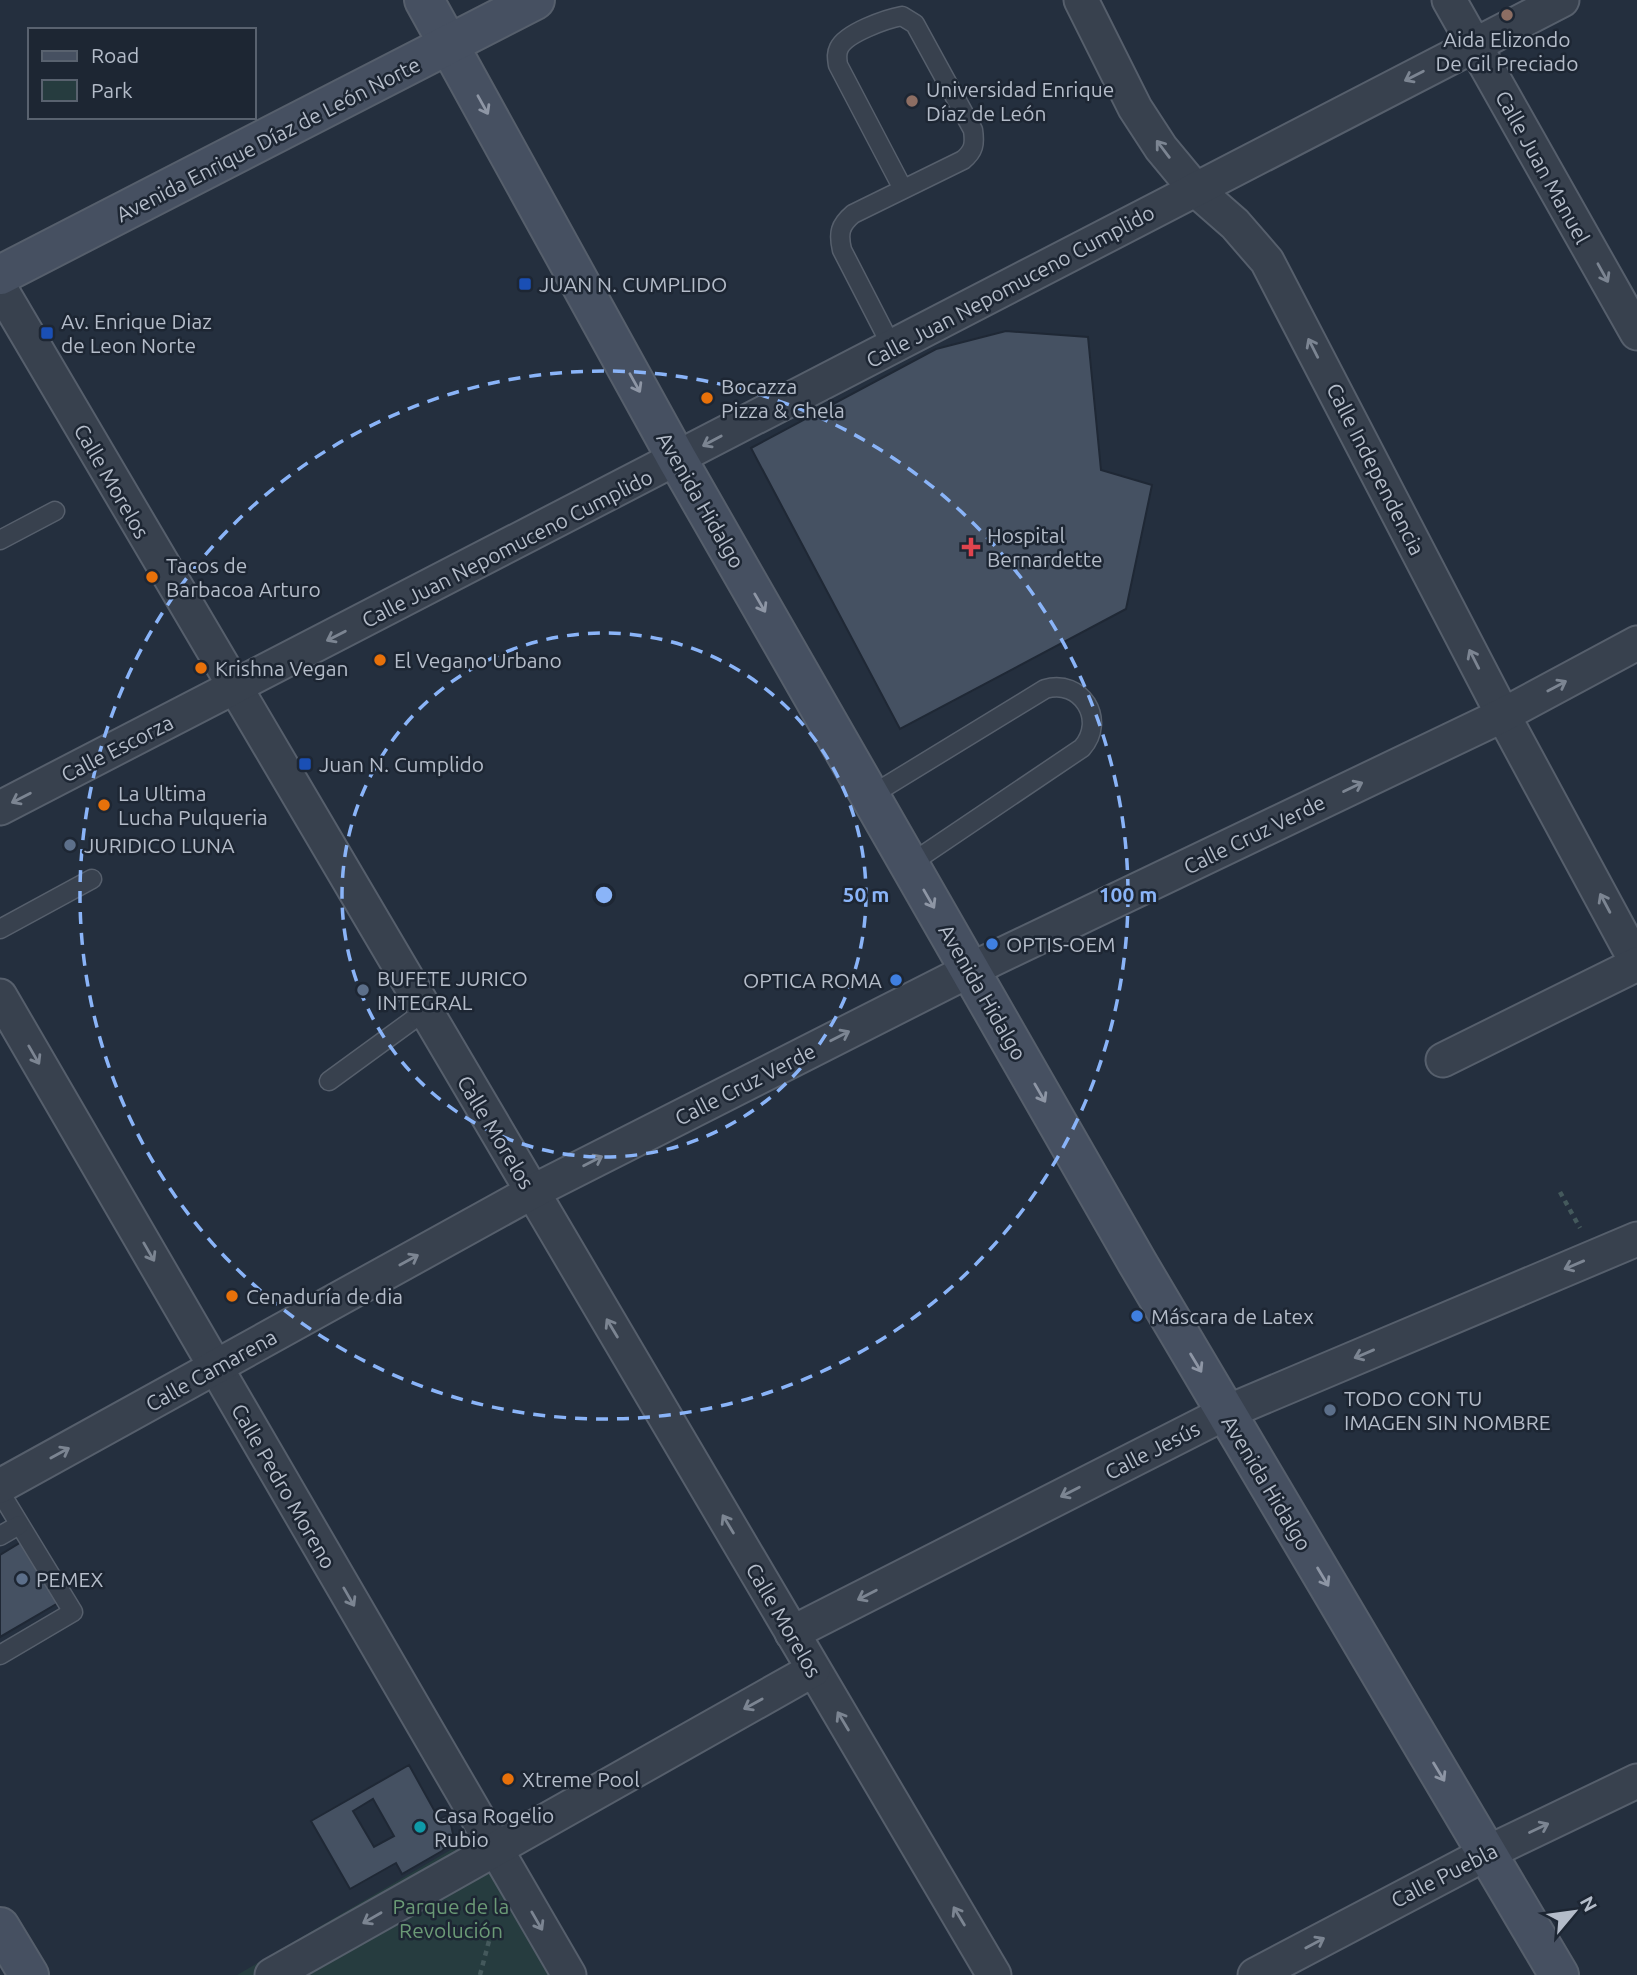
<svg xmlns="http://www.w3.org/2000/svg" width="1637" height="1975" font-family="Ubuntu,sans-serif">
<rect width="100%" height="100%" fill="#242f3e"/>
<!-- green -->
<path fill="#263c3f" d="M471 1838 550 1975H237Z"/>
<!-- building -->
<g fill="#455162" stroke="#1f2835" stroke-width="2" fill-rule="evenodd">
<path d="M1006 331 1088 337 1101 470 1152 485 1126 609 900 729 751 448 936 349Z"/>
<path d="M23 1541 58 1603 0 1637V1555Z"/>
<path d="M409 1765 439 1819 446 1816 451 1825 453 1834 450 1844 442 1851 402 1874 396 1863 350 1889 311 1821ZM373 1799 394 1836 374 1847 353 1811Z"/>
</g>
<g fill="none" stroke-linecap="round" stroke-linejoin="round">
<!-- service casing -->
<g stroke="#565f6c" stroke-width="21">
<g id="service">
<path d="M892 347 842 250C838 233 840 225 853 214L963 160C974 151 975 144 973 130L915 24 902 16C886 19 846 33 839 48 836 54 837 58 838 65L903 189"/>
<path d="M0 540 55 511"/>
<path d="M870 796 1045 689C1081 678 1107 720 1082 748L910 864"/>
<path d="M0 929 92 879"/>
<path d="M329 1081 425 1011"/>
<path d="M0 1492 73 1612 0 1655"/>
<path d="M0 1536 19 1525"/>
</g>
</g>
<!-- minor casing -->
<g stroke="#565f6c" stroke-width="37">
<g id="minor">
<path d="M1081 0 1135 108 1161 148 1195 189 1235 224 1267 261 1503 715 1637 963"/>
<path d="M1449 0 1637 333"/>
<path d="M0 288 994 1975"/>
<path d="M0 808 1562 0"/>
<path d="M0 996 569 1975"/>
<path d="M1443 1060 1637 964"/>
<path d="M0 1486 532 1192 970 970 1503 715 1637 643"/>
<path d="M792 1633 1225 1413 1637 1239"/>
<path d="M272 1975 813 1670"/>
<path d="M1255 1975 1487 1853 1637 1781"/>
</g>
</g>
<!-- secondary casing -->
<g stroke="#565f6c" stroke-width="42">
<g id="secondary">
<path d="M424 0 677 459 1137 1262 1559 1975"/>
<path d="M0 275 535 0"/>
<path d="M0 1927 29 1975"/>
</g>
</g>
<!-- path -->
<g stroke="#44595c" stroke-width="4.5" stroke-dasharray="5 5" stroke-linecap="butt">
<path d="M1560 1192 1580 1228"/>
<path d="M480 1975 489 1941"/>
</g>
<!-- service -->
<use href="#service" stroke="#38414e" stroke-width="18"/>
<!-- minor -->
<use href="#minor" stroke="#38414e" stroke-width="33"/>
<!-- secondary -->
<use href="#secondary" stroke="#465061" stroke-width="38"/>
</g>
<!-- one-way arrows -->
<defs><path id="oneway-shaft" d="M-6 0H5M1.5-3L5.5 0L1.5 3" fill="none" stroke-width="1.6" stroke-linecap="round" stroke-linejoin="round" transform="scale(1.75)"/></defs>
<g stroke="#7c8592">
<use href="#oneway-shaft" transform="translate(1414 76) rotate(153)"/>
<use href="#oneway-shaft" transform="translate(1163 149) rotate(-127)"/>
<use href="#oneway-shaft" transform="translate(1603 273) rotate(61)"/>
<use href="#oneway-shaft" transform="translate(1313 348) rotate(-117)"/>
<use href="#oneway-shaft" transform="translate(712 441) rotate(152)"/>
<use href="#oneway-shaft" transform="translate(336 636) rotate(153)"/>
<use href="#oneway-shaft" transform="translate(1474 659) rotate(-117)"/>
<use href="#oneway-shaft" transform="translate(1557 686) rotate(-28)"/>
<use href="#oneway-shaft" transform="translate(1353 787) rotate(-26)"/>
<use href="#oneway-shaft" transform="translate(21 798) rotate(153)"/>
<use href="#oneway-shaft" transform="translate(1605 903) rotate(-118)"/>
<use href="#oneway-shaft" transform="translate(840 1036) rotate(-27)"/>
<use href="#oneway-shaft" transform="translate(34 1055) rotate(60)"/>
<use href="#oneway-shaft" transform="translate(593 1161) rotate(-27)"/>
<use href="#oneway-shaft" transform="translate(149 1252) rotate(60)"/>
<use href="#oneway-shaft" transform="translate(409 1260) rotate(-29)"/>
<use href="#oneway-shaft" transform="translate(1574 1265) rotate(157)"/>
<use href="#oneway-shaft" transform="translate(612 1328) rotate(-121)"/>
<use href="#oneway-shaft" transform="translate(1364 1354) rotate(157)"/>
<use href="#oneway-shaft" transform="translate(60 1453) rotate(-29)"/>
<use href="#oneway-shaft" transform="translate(1070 1492) rotate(153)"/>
<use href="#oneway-shaft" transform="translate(728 1524) rotate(-121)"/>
<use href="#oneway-shaft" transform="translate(867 1595) rotate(153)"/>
<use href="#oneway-shaft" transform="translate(349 1597) rotate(60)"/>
<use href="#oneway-shaft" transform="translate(753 1704) rotate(151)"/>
<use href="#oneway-shaft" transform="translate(843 1721) rotate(-121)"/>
<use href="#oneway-shaft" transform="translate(1539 1828) rotate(-25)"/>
<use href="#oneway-shaft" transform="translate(959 1916) rotate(-121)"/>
<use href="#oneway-shaft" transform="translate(372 1918) rotate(150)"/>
<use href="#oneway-shaft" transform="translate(537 1921) rotate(60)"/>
<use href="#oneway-shaft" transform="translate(1315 1943) rotate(-28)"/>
</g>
<g stroke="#8e96a5">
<use href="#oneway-shaft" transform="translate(483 105) rotate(61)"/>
<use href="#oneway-shaft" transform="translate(635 383) rotate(61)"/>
<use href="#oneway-shaft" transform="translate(760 603) rotate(60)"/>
<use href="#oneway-shaft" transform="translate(929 899) rotate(60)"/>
<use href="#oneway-shaft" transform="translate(1040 1093) rotate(60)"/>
<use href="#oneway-shaft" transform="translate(1196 1363) rotate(59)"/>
<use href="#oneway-shaft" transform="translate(1323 1577) rotate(59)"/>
<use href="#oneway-shaft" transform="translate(1439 1772) rotate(59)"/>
</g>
<!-- distance rings -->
<g fill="none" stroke="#8ab4f8" stroke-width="3.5" stroke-dasharray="12 9">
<circle cx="604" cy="895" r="262"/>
<circle cx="604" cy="895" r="524"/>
</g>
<!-- markers -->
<g fill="#8d6e63" stroke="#1d2633" stroke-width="2.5">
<circle cx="1507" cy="15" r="7"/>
<circle cx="912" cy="101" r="7"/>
</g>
<g fill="#1a4fb4" stroke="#1d2633" stroke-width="2.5">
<rect x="518" y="277" width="14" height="14" rx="3.5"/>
<rect x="40" y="326" width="14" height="14" rx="3.5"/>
<rect x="298" y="757" width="14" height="14" rx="3.5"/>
</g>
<g fill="#e8710a" stroke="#1d2633" stroke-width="2.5">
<circle cx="707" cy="398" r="7"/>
<circle cx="152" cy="577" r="7"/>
<circle cx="380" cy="660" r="7"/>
<circle cx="201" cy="668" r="7"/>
<circle cx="104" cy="805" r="7"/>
<circle cx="232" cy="1296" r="7"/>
<circle cx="508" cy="1779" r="7"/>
</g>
<path fill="#e0444e" stroke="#1d2633" stroke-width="2.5" d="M967.5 536.5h7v7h7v7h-7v7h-7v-7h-7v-7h7z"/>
<g fill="#5c6f8a" stroke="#1d2633" stroke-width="2.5">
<circle cx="70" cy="845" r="7"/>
<circle cx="363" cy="990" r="7"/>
<circle cx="1330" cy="1410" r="7"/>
<circle cx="22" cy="1579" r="7"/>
</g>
<g fill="#3f7fe0" stroke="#1d2633" stroke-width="2.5">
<circle cx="992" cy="944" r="7"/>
<circle cx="896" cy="980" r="7"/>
<circle cx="1137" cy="1316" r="7"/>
</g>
<circle fill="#0f9aa8" stroke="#1d2633" stroke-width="2.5" cx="420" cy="1827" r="7"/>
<g text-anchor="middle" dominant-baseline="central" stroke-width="5" stroke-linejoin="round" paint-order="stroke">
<!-- poi labels -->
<g font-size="21" fill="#b4bcc9" stroke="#1d2633" text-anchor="start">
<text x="1507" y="39" text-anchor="middle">Aida Elizondo<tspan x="1507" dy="24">De Gil Preciado</tspan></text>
<text x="926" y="89">Universidad Enrique<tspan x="926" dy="24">Díaz de León</tspan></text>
<text x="539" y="284">JUAN N. CUMPLIDO</text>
<text x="61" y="321">Av. Enrique Diaz<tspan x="61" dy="24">de Leon Norte</tspan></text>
<text x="721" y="386">Bocazza<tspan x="721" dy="24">Pizza &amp; Chela</tspan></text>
<text x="987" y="535">Hospital<tspan x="987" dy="24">Bernardette</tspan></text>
<text x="166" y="565">Tacos de<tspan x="166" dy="24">Barbacoa Arturo</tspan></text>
<text x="394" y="660">El Vegano Urbano</text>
<text x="215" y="668">Krishna Vegan</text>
<text x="319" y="764">Juan N. Cumplido</text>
<text x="118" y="793">La Ultima<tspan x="118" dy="24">Lucha Pulqueria</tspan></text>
<text x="84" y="845">JURIDICO LUNA</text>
<text x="1006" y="944">OPTIS-OEM</text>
<text x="377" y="978">BUFETE JURICO<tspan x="377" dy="24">INTEGRAL</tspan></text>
<text x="882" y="980" text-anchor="end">OPTICA ROMA</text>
<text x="246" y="1296">Cenaduría de dia</text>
<text x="1151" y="1316">Máscara de Latex</text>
<text x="1344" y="1398">TODO CON TU<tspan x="1344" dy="24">IMAGEN SIN NOMBRE</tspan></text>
<text x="36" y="1579">PEMEX</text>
<text x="522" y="1779">Xtreme Pool</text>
<text x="434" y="1815">Casa Rogelio<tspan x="434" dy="24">Rubio</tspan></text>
</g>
<!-- street labels -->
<g font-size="21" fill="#b4bcc9" stroke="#1d2633">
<text transform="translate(268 139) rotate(-27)">Avenida Enrique Díaz de León Norte</text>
<text transform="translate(1543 167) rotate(61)">Calle Juan Manuel</text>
<text transform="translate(1010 286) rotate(-28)">Calle Juan Nepomuceno Cumplido</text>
<text transform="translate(1376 469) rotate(63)">Calle Independencia</text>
<text transform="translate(112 481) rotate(60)">Calle Morelos</text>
<text transform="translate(701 500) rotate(60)">Avenida Hidalgo</text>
<text transform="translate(507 548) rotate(-27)">Calle Juan Nepomuceno Cumplido</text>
<text transform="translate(117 748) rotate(-27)">Calle Escorza</text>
<text transform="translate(1254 834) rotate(-26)">Calle Cruz Verde</text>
<text transform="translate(983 992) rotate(60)">Avenida Hidalgo</text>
<text transform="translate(745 1084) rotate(-27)">Calle Cruz Verde</text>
<text transform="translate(496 1132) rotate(59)">Calle Morelos</text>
<text transform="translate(211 1370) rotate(-29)">Calle Camarena</text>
<text transform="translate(1152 1450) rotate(-27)">Calle Jesús</text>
<text transform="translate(1267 1483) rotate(59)">Avenida Hidalgo</text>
<text transform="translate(284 1486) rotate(60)">Calle Pedro Moreno</text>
<text transform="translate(784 1620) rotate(60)">Calle Morelos</text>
<text transform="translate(1444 1875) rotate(-27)">Calle Puebla</text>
</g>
<!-- park labels -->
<g font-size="21" fill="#6b9a76" stroke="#1d2633">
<text x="451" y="1906">Parque de la<tspan x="451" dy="24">Revolución</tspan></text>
</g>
</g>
<circle cx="604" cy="895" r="10" fill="#8ab4f8" stroke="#1d2633" stroke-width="3.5"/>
<g font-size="21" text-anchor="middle" font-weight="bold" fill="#8ab4f8" stroke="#1d2633" stroke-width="5" stroke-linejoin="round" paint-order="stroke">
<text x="866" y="902">50 m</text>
<text x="1128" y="902">100 m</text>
</g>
<!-- legend -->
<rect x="28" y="28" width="228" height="91" fill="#1d2633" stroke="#59626f" stroke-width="2"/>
<rect x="42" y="51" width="35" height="10" fill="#465061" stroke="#59626f" stroke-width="2"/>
<text x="91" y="63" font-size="21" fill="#b4bcc9">Road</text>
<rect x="42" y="80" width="35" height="21" fill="#263c3f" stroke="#59626f" stroke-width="2"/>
<text x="91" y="98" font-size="21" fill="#b4bcc9">Park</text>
<!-- north arrow -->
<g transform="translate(1574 1912) rotate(61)" stroke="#1d2633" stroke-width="5" paint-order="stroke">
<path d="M0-5L12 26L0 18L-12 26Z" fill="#b4bcc9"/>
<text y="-10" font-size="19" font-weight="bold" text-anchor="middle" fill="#b4bcc9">N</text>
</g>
</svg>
